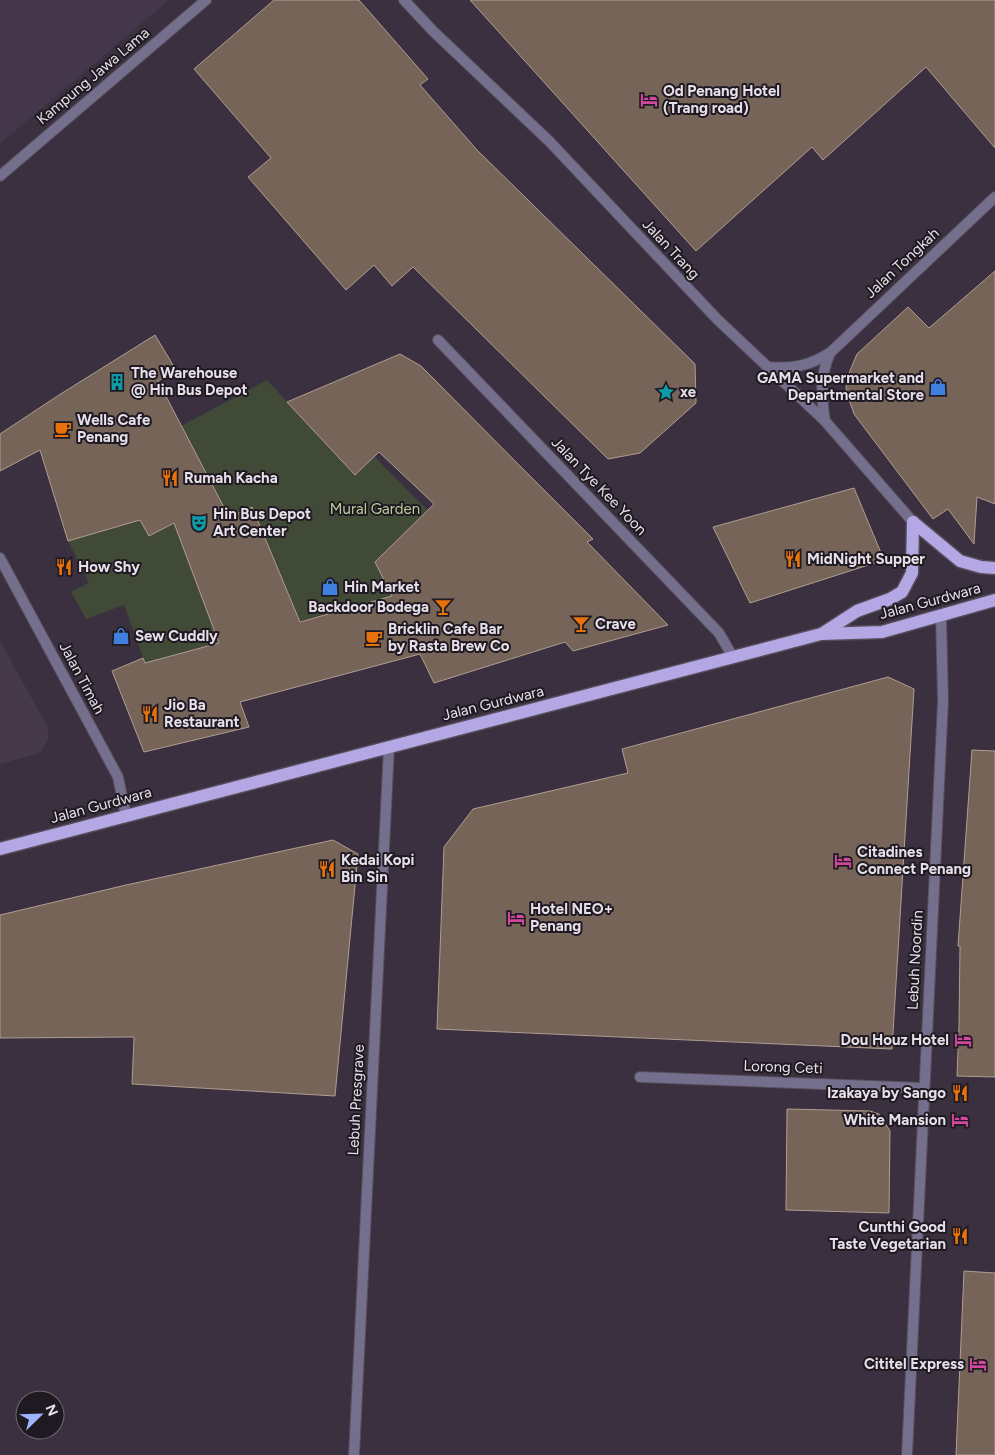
<svg xmlns="http://www.w3.org/2000/svg" width="995" height="1455" font-family="Figtree,sans-serif">
<rect width="100%" height="100%" fill="#3a303f"/>
<!-- built -->
<path fill="#45374b" d="M0 0H169L0 144Z"/>
<!-- education -->
<path fill="#473a48" d="M0 641 48 728V740L40 753 0 764Z"/>
<!-- green -->
<path fill="#414937" d="M267 380 355 475 375 457 427 510 375 562 392 596 145 663 124 605 86 619 71 592 89 583 68 541 111 529 94 472 111 464 149 536 219 499 181 426Z"/>
<!-- building -->
<g fill="#776459" stroke="#b19d91">
<path d="M274 0H359L428 79 420 85 477 150 695 364 696 403 640 453 608 459 413 267 392 286 374 265 346 290 248 177 271 158 194 69Z"/>
<path d="M470 0H995V148L926 67 823 160 812 147 696 251Z"/>
<path d="M995 271V504L977 497 974 544 948 509 933 519 854 414 846 391 847 378 857 354 908 307 929 328Z"/>
<path d="M155 335 176 370 158 381 229 517 252 507 300 622 392 596 375 562 434 504 379 452 355 475 287 402 400 354 421 366 520 466 593 539 587 542 668 625 573 651 565 642 434 683 420 654 240 702 249 727 144 752 112 671 143 658 145 663 219 643 174 523 149 536 140 520 68 541 40 450 0 471V434L59 395Z"/>
<path d="M854 488 884 560 750 603 713 527Z"/>
<path d="M888 677 914 689 892 1049 437 1029 444 847 473 809 628 773 622 749Z"/>
<path d="M972 750 995 751V1077L957 1076 959 1026 960 946H958Z"/>
<path d="M333 840 358 854 335 1096 132 1084 134 1037 0 1038V915L126 885Z"/>
<path d="M787 1109 870 1111 879 1114 890 1131 889 1213 786 1210Z"/>
<path d="M964 1271 995 1273V1455H956Z"/>
</g>
<g fill="none" stroke-linecap="round" stroke-linejoin="round">
<!-- minor casing -->
<g stroke="#564c5a" stroke-width="12">
<g id="minor">
<path d="M404 0 433 31 549 141 717 319 825 421 913 522"/>
<path d="M0 176 206 0"/>
<path d="M438 340 719 633 733 657"/>
<path d="M768 367C792 369 810 366 831 352L995 197"/>
<path d="M825 421C821 396 820 376 830 353"/>
<path d="M0 558 118 777 126 816"/>
<path d="M640 1077 924 1088"/>
<path d="M354 1455 389 747"/>
<path d="M907 1455 943 701 941 616"/>
</g>
</g>
<!-- primary casing -->
<g stroke="#564c5a" stroke-width="15">
<g id="primary">
<path d="M913 522 960 561 981 567 995 568"/>
<path d="M823 633 857 611 890 599 902 592 912 573 913 522"/>
<path d="M0 849 821 634 882 632 995 600"/>
</g>
</g>
<!-- minor -->
<use href="#minor" stroke="#746f8d" stroke-width="10"/>
<!-- primary -->
<use href="#primary" stroke="#b3a8e4" stroke-width="12"/>
</g>
<!-- icons -->
<defs>
<g id="hotel-bare" transform="scale(1.35)"><path d="M-6-4.5h1.5V1H6V5H4.5V3h-9V5H-6ZM-4 0a1.8 1.8 0 1 1 3.6 0ZM.5 0V-2.5h3Q6-2.5 6 0Z" fill="#d1479c" stroke="#1f1a21" stroke-width="2.5" paint-order="stroke"/></g>
<g id="building-bare" transform="scale(1.35)"><path d="M-4-6H4V6H1V3H-1V6H-4ZM-2.5-4.3h1.7v1.8h-1.7ZM.8-4.3h1.7v1.8H.8ZM-2.5-1h1.7V.8h-1.7ZM.8-1h1.7V.8H.8Z" fill="#0f9aa8" stroke="#1f1a21" stroke-width="2.5" paint-order="stroke"/></g>
<g id="shop-bare" transform="scale(1.35)"><path d="M-5-2.5h2.3a2.7 3.5 0 0 1 5.4 0H5L5.5 6h-11ZM-1.5-2.5h3a1.5 2.3 0 0 0-3 0Z" fill="#3f7fe0" stroke="#1f1a21" stroke-width="2.5" paint-order="stroke"/></g>
<g id="sight-bare" transform="scale(1.35)"><path d="M0-6L1.8-2.2L6-1.7L2.9 1.2L3.7 5.4L0 3.3L-3.7 5.4L-2.9 1.2L-6-1.7L-1.8-2.2Z" fill="#0f9aa8" stroke="#1f1a21" stroke-width="2.5" paint-order="stroke"/></g>
<g id="cafe-bare" transform="scale(1.35)"><path d="M-5.5-4.5H6V0H3Q3 3.5 0 3.5H-2.5Q-5.5 3.5-5.5 0ZM3-3.2v2h1.7v-2ZM-6 4.5H4V6H-6Z" fill="#e8710a" stroke="#1f1a21" stroke-width="2.5" paint-order="stroke"/></g>
<g id="restaurant-bare" transform="scale(1.35)"><path d="M-5-6h1v4h1v-4h1v4h1v-4h1v5L-1.5 .5V6h-2V.5L-5-1ZM5-6V6H3V1.5H1.5Q1.5-4 5-6Z" fill="#e8710a" stroke="#1f1a21" stroke-width="2.5" paint-order="stroke"/></g>
<g id="theatre-bare" transform="scale(1.35)"><path d="M-5-5.5Q0-4 5-5.5V0Q5 5 0 6Q-5 5-5 0ZM-3.3-2.5H-1v1.5H-3.3ZM1-2.5H3.3v1.5H1ZM-2.8 1Q0 5.5 2.8 1Z" fill="#0f9aa8" stroke="#1f1a21" stroke-width="2.5" paint-order="stroke"/></g>
<g id="bar-bare" transform="scale(1.35)"><path d="M-6-5H6L.8 .8V4.5H3.5V6h-7V4.5H-.8V.8Z" fill="#e8710a" stroke="#1f1a21" stroke-width="2.5" paint-order="stroke"/></g>
</defs>
<g fill-rule="evenodd">
<use href="#hotel-bare" x="649" y="100"/>
<use href="#building-bare" x="117" y="382"/>
<use href="#shop-bare" x="938" y="387"/>
<use href="#sight-bare" x="666" y="392"/>
<use href="#cafe-bare" x="63" y="429"/>
<use href="#restaurant-bare" x="170" y="478"/>
<use href="#theatre-bare" x="199" y="523"/>
<use href="#restaurant-bare" x="793" y="559"/>
<use href="#restaurant-bare" x="64" y="567"/>
<use href="#shop-bare" x="330" y="587"/>
<use href="#bar-bare" x="443" y="607"/>
<use href="#bar-bare" x="581" y="624"/>
<use href="#shop-bare" x="121" y="636"/>
<use href="#cafe-bare" x="374" y="638"/>
<use href="#restaurant-bare" x="150" y="714"/>
<use href="#hotel-bare" x="843" y="861"/>
<use href="#restaurant-bare" x="327" y="869"/>
<use href="#hotel-bare" x="516" y="918"/>
<use href="#hotel-bare" x="963" y="1040"/>
<use href="#restaurant-bare" x="960" y="1093"/>
<use href="#hotel-bare" x="960" y="1120"/>
<use href="#restaurant-bare" x="960" y="1236"/>
<use href="#hotel-bare" x="978" y="1364"/>
</g>
<g text-anchor="middle" dominant-baseline="central" stroke-width="4" stroke-linejoin="round" paint-order="stroke">
<!-- street labels -->
<g font-size="15" fill="#e7e0ea" stroke="#1f1a21">
<text transform="translate(93 76) rotate(-40)">Kampung Jawa Lama</text>
<text transform="translate(671 249) rotate(47)">Jalan Trang</text>
<text transform="translate(902 263) rotate(-43)">Jalan Tongkah</text>
<text transform="translate(599 486) rotate(46)">Jalan Tye Kee Yoon</text>
<text transform="translate(930 601) rotate(-15)">Jalan Gurdwara</text>
<text transform="translate(82 678) rotate(62)">Jalan Timah</text>
<text transform="translate(493 703) rotate(-14)">Jalan Gurdwara</text>
<text transform="translate(101 805) rotate(-15)">Jalan Gurdwara</text>
<text transform="translate(915 960) rotate(-87)">Lebuh Noordin</text>
<text transform="translate(783 1067) rotate(2)">Lorong Ceti</text>
<text transform="translate(356 1100) rotate(-87)">Lebuh Presgrave</text>
</g>
<!-- poi labels -->
<g font-size="15" font-weight="bold" fill="#e7e0ea" stroke="#1f1a21" text-anchor="start">
<text x="663" y="91">Od Penang Hotel<tspan x="663" dy="17">(Trang road)</tspan></text>
<text x="131" y="373">The Warehouse<tspan x="131" dy="17">@ Hin Bus Depot</tspan></text>
<text x="924" y="378" text-anchor="end">GAMA Supermarket and<tspan x="924" dy="17">Departmental Store</tspan></text>
<text x="680" y="392">xe</text>
<text x="77" y="420">Wells Cafe<tspan x="77" dy="17">Penang</tspan></text>
<text x="184" y="478">Rumah Kacha</text>
<text x="213" y="514">Hin Bus Depot<tspan x="213" dy="17">Art Center</tspan></text>
<text x="807" y="559">MidNight Supper</text>
<text x="78" y="567">How Shy</text>
<text x="344" y="587">Hin Market</text>
<text x="429" y="607" text-anchor="end">Backdoor Bodega</text>
<text x="595" y="624">Crave</text>
<text x="388" y="629">Bricklin Cafe Bar<tspan x="388" dy="17">by Rasta Brew Co</tspan></text>
<text x="135" y="636">Sew Cuddly</text>
<text x="164" y="705">Jio Ba<tspan x="164" dy="17">Restaurant</tspan></text>
<text x="857" y="852">Citadines<tspan x="857" dy="17">Connect Penang</tspan></text>
<text x="341" y="860">Kedai Kopi<tspan x="341" dy="17">Bin Sin</tspan></text>
<text x="530" y="909">Hotel NEO+<tspan x="530" dy="17">Penang</tspan></text>
<text x="949" y="1040" text-anchor="end">Dou Houz Hotel</text>
<text x="946" y="1093" text-anchor="end">Izakaya by Sango</text>
<text x="946" y="1120" text-anchor="end">White Mansion</text>
<text x="946" y="1227" text-anchor="end">Cunthi Good<tspan x="946" dy="17">Taste Vegetarian</tspan></text>
<text x="964" y="1364" text-anchor="end">Cititel Express</text>
</g>
<!-- park labels -->
<g font-size="15" fill="#b9cd9b" stroke="#1f1a21">
<text x="375" y="509">Mural Garden</text>
</g>
</g>
<!-- north arrow -->
<g transform="translate(40 1415) rotate(67)"><circle r="24" fill="#1f1a21" stroke="#6f6971"/>
<path d="M0-4L9 19L0 12L-9 19Z" fill="#9eb4fd"/>
<text y="-8" font-size="14" font-weight="bold" text-anchor="middle" fill="#e7e0ea">N</text>
</g>
</svg>
